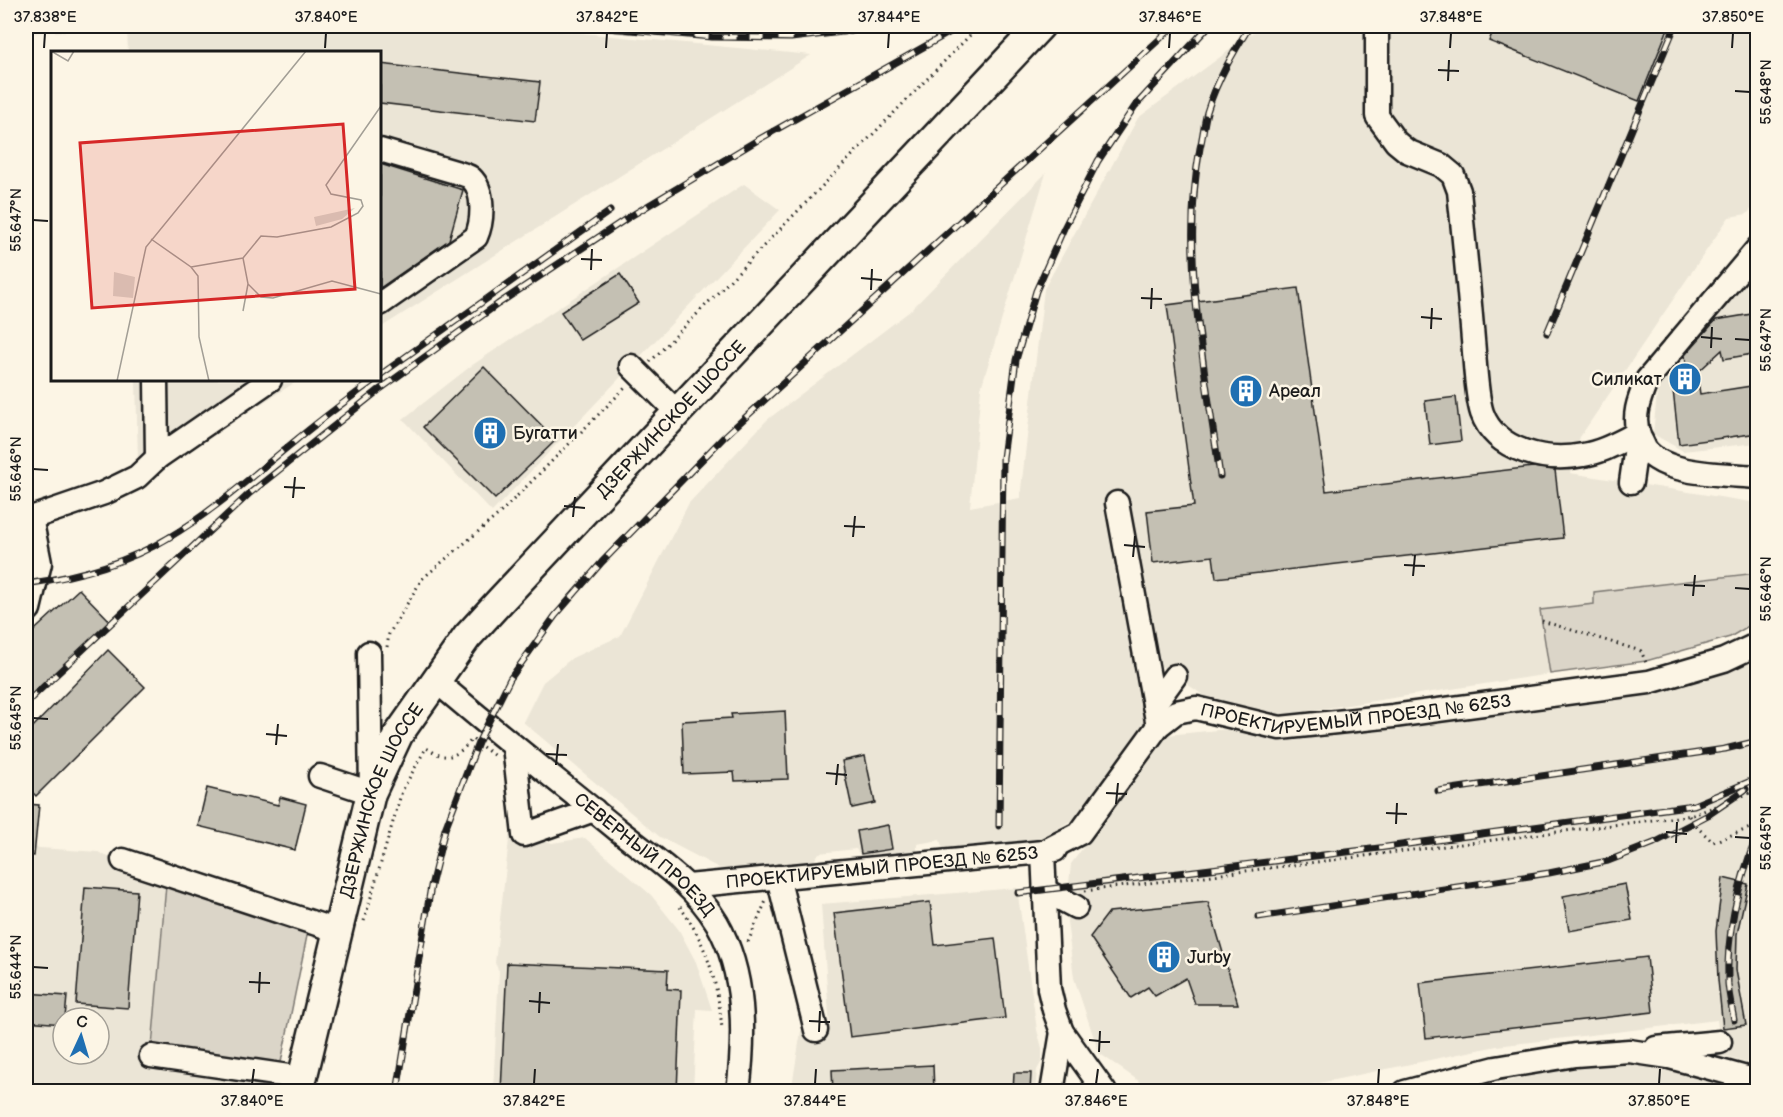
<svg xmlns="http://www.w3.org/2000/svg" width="1783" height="1117" font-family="'Balsamiq Sans',sans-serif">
<rect width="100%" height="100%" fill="#fcf5e5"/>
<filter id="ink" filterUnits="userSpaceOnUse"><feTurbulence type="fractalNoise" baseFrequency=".0167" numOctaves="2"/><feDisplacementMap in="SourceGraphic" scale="12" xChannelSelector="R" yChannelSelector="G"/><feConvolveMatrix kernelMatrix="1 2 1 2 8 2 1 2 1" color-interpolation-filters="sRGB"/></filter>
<g filter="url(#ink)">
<!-- built -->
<g fill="#ebe5d6" fill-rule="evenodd">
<path d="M26 26H509L811 55 380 328V52H128L127 29 26 33Z"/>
<path d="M1262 26H1757V203L1747 214 1729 217 1580 437 1570 473 1757 503V573L1594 592 1595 604 1540 610 1550 674 1276 716 1213 702 1155 662 1146 719 1083 813 1041 839 943 849 940 840 917 844V851L861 857 856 849 819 853 814 861 728 870 719 868 660 837 523 722 543 682 572 658 620 636 689 503 767 420 910 311 1046 173 981 388 970 507 1020 498 1044 289 1138 118Z"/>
<path d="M744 184 780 210 492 512 403 419 471 366Z"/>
<path d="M1757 260V443L1683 451 1653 434 1658 383Z"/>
<path d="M136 380H299L157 469 138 462Z"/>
<path d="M1757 654V1066L1722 1056 1717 1020 1497 1046 1281 1091H1153L1099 1053 1074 978 1066 913 1071 864 1167 735 1228 729 1287 735Z"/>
<path d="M510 831 552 843 585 838 651 895 679 930 696 962 712 1010 697 1009 693 1091 493 1092 499 971 495 963Z"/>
<path d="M26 847 98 852 166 885 150 1064 254 1076 263 1091H26ZM63 1018H99V1054H63Z"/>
<path d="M1017 888 1037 1030 1042 1048V1061L1037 1070 1035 1091 791 1092 801 1031 830 1029 821 904Z"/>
<path d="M1626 1058 1754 1091 1467 1092 1575 1064Z"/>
</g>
<!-- green -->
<g fill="#dbd5c8" stroke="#7c7872" stroke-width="1.5">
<path d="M1757 573V621L1730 637 1646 661 1550 674 1540 610 1594 604V592Z"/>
<path d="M166 885 308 931 280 1067 152 1047Z"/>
</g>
<!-- building -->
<g fill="#c4c0b3" stroke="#1c1c1c" stroke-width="1.5">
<path d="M1495 26H1669L1639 101 1489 41Z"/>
<path d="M380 64 540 82 535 121 380 103Z"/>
<path d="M380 164 463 190 449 240 380 288Z"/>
<path d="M620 274 639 303 580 340 561 312Z"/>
<path d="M1298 288 1326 491 1533 467 1555 470 1563 538 1216 578 1213 556 1153 563 1147 511 1194 506 1167 305Z"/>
<path d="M1758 313V353L1724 359 1722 350 1697 373 1700 394 1758 385V433L1679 444 1671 372 1687 370 1685 355 1716 320Z"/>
<path d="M484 367 556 440 495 499 423 427Z"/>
<path d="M1456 397 1461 441 1430 445 1425 401Z"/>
<path d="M79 589 111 622 26 700V638Z"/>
<path d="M108 650 145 687 36 796 26 786V734Z"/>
<path d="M785 711 788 779 735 781 734 772 684 774 682 721 732 718 731 714Z"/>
<path d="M865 756 875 803 852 808 842 761Z"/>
<path d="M207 788 278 805 280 797 306 804 295 850 198 826Z"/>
<path d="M26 804 39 805 34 856 26 855Z"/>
<path d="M888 825 892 849 861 854 857 831Z"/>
<path d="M1723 878 1748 884 1737 934 1736 970 1746 1025 1723 1028 1718 980 1716 931Z"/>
<path d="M1625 884 1632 920 1569 931 1563 896Z"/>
<path d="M85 887 137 891 128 1008 76 1004Z"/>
<path d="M930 902 935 945 995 938 1005 1018 850 1037 834 913Z"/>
<path d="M1208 902 1238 1004H1195L1186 978 1155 996 1148 987 1131 998 1090 937 1109 912Z"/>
<path d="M1647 957 1653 1012 1426 1038 1420 983Z"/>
<path d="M507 963 668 970 667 989 681 990 677 1092H501Z"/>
<path d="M26 993 67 996 65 1018H63V1024L26 1021Z"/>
<path d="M933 1065 934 1092H833L832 1070Z"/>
<path d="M1014 1073H1031L1030 1092H1013Z"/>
</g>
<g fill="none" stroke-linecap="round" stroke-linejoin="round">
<!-- minor casing -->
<g stroke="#1c1c1c" stroke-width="27">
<g id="minor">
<path d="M1377 26V116L1396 142 1407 151 1441 165 1453 175 1459 191C1464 240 1469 290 1473 340 1475 360 1476 395 1482 413 1496 452 1547 462 1583 455 1603 452 1621 441 1638 433"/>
<path d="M380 150 462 174C465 175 469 176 471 178 485 191 483 222 476 237L380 304"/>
<path d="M1758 248 1647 380C1639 399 1631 418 1640 438 1642 441 1644 447 1646 450 1667 476 1727 474 1758 477"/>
<path d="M631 366 677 412"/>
<path d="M156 380 157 458"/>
<path d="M1631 482 1638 433"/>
<path d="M1117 503 1158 726"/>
<path d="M26 518H31L40 563 29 609 26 612"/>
<path d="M31 518 104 493 137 477 157 458 270 380"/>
<path id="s1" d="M435 680C495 732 557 780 618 830 653 858 694 884 717 923 746 974 745 1035 738 1092"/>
<path d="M1154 705 1175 676"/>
<path d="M514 746 524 835 594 810"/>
<path d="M320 776 371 793 369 653"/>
<path d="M1055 850 1043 852 1049 989 1054 1010 1062 1032 1105 1092"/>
<path d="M123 860 338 931"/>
<path d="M778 877 816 1030"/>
<path id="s2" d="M688 886 1043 852 1080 833 1158 726 1176 712 1196 708 1280 728 1393 716 1649 682 1724 660 1758 644"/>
<path d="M1044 890 1076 907"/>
<path d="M1656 1048 1720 1042"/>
<path d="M151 1056 302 1078"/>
<path d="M1052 1092 1062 1032"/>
<path d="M1405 1092 1496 1068 1575 1055 1629 1051 1669 1057 1758 1081"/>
</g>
</g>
<!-- major casing -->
<g stroke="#1c1c1c" stroke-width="33">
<g id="major">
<path id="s3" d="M299 1092 371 793 398 735 467 637 501 600 1040 26"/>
</g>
</g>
<!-- path -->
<g stroke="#1c1c1c" stroke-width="3" stroke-dasharray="1.5 4.5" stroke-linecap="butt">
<path d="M650 362 977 28 976 26"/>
<path d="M1542 621 1641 651 1647 665"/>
<path d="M387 647 389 634 422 579 498 515 627 386"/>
<path d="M1689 816 1699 829 1713 842 1758 825"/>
<path d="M1085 891 1693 815 1758 790"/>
<path d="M680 907C707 943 718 984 722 1029"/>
<path d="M364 921 402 791 426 748C431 750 438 756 444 756 455 758 466 747 472 739L496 757"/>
<path d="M748 942 766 901"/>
</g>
<!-- minor -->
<use href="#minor" stroke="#fcf5e5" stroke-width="22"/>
<!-- major -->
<use href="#major" stroke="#fcf5e5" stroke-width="28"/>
<!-- rail casing -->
<g stroke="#1c1c1c" stroke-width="7">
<g id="rail">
<path d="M583 26 712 37 791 38 893 26"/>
<path d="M1547 333 1675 26"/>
<path d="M380 375 610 211"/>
<path d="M1220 476C1205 368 1180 256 1200 148 1203 136 1204 123 1207 112 1217 80 1233 53 1250 26"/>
<path d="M26 584C75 577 125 564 168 538 214 511 253 475 295 441 320 420 347 400 374 380"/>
<path d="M26 703 250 493 379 390 498 304 629 217 756 141 961 26"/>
<path d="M1438 791 1725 749 1758 741"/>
<path d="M999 826 1003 458 1016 360 1036 291 1064 228 1098 161 1135 106 1209 26"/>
<path d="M1018 893 1379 848 1694 805 1758 778"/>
<path d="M1258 917 1549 873 1608 861 1654 843 1708 815 1746 789"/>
<path d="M1734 1020C1732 1008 1729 996 1728 984 1726 933 1739 880 1758 833"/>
<path d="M397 1092 431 886 445 829 478 743 510 679 555 616 602 562 724 437 1174 26"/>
</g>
</g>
<!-- rail -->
<use href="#rail" stroke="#fcf5e5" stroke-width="4.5" stroke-dasharray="14" stroke-linecap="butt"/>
</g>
</g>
<!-- ticks -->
<path fill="none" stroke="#1c1c1c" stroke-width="2" d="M44 48 45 33M325 48 326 33M606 48 607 33M888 48 889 33M1169 48 1170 33M1450 48 1451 33M1732 48 1733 33M1438 70 1459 71M1448 81 1449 60M1735 91 1750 92M33 220 48 221M581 259 602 260M591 270 592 249M861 278 882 280M871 290 872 269M1141 298 1162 299M1151 309 1152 288M1421 317 1442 319M1431 329 1432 308M1701 337 1722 339M1735 339 1750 340M1711 348 1712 327M33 469 48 470M284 487 305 488M293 498 295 477M564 506 585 508M573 517 575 497M844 526 865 527M853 537 855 516M1124 545 1145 547M1133 557 1135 536M1404 565 1425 566M1413 576 1415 555M1684 585 1705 586M1735 588 1750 589M1693 596 1695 575M33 718 48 719M266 734 287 736M276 745 278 724M546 754 567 755M556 765 558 744M826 773 847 775M836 785 838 764M1106 793 1127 794M1116 804 1118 783M1386 813 1407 814M1396 824 1397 803M1666 832 1687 834M1735 837 1750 838M1676 843 1677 822M33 967 48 968M249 982 270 983M259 993 260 972M529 1001 550 1003M539 1013 540 992M809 1021 830 1022M819 1032 820 1011M1089 1040 1110 1042M1099 1052 1100 1031M252 1084 254 1069M534 1084 535 1069M815 1084 816 1069M1096 1084 1098 1069M1378 1084 1379 1069M1659 1084 1660 1069"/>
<!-- icons -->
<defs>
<g id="building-disc" transform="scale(1.725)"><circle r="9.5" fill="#1f6fb2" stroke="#fcf5e5"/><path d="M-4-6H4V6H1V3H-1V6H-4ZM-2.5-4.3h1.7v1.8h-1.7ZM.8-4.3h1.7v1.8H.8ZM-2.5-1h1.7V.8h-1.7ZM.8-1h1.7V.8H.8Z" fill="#fff"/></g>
</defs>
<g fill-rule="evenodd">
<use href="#building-disc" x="1685" y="379"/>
<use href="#building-disc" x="1246" y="391"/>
<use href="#building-disc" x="490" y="433"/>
<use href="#building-disc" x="1164" y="957"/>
</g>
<g text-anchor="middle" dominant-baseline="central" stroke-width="5" stroke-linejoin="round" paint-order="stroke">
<!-- poi labels -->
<g font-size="18" fill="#1c1c1c" stroke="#fcf5e5" text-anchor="start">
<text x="1662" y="379" text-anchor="end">Силикат</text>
<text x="1269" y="391">Ареал</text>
<text x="513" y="433">Бугатти</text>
<text x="1187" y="957">Jurby</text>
</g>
<!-- street labels -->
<g font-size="18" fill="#1c1c1c" stroke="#fcf5e5">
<text stroke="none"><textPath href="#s3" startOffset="790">ДЗЕРЖИНСКОЕ ШОССЕ</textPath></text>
<text stroke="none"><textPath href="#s2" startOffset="736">ПРОЕКТИРУЕМЫЙ ПРОЕЗД № 6253</textPath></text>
<text stroke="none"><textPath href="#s3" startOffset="304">ДЗЕРЖИНСКОЕ ШОССЕ</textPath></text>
<text stroke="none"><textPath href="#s1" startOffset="273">СЕВЕРНЫЙ ПРОЕЗД</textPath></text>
<text stroke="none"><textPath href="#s2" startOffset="195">ПРОЕКТИРУЕМЫЙ ПРОЕЗД № 6253</textPath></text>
</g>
</g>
<!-- overview -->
<g transform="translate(51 51)">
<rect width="330" height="330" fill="#fcf5e5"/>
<path d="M304 157 291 168 265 175 263 166ZM63 221 84 226 82 247 62 245Z" fill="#dbd5c8"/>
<path fill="none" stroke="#a29e95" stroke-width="1.5" d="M0 0 17 10 23 0M100 188 140 216 147 225 148 286 158 330M192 207 197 233 210 246 222 247 281 230 330 243M140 216 192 207 210 185 226 186 280 176 307 162 312 155 310 149 280 143 275 134 330 55M192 260 197 233M66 330 95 196 255 0"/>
<path fill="#d62828" fill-opacity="0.15" stroke="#d62828" stroke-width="3" d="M292 73 304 238 41 257 29 92Z"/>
<rect width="330" height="330" fill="none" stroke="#1c1c1c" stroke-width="3"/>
</g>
<!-- margin -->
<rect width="1783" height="1117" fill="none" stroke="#fcf5e5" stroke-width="66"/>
<!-- north arrow -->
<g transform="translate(81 1036) rotate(4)"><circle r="28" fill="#fcf5e5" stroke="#a29e95" stroke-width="1.5"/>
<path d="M0-4.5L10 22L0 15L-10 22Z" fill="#1f6fb2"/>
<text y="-9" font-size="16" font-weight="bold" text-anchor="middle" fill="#1c1c1c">С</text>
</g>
<rect x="33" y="33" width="1717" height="1051" fill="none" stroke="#1c1c1c" stroke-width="2"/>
<g font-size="15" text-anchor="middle" fill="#1c1c1c">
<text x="45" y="22">37.838°E</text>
<text x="326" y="22">37.840°E</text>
<text x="607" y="22">37.842°E</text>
<text x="889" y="22">37.844°E</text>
<text x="1170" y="22">37.846°E</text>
<text x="1451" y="22">37.848°E</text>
<text x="1733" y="22">37.850°E</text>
<text transform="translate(1766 92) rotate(-90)" y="5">55.648°N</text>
<text transform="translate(16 220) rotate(-90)" y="5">55.647°N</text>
<text transform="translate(1766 340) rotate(-90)" y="5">55.647°N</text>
<text transform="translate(16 469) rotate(-90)" y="5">55.646°N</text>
<text transform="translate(1766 589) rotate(-90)" y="5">55.646°N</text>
<text transform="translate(16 718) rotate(-90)" y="5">55.645°N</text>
<text transform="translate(1766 838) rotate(-90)" y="5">55.645°N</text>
<text transform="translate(16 967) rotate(-90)" y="5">55.644°N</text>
<text x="252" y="1106">37.840°E</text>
<text x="534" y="1106">37.842°E</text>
<text x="815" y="1106">37.844°E</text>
<text x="1096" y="1106">37.846°E</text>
<text x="1378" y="1106">37.848°E</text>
<text x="1659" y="1106">37.850°E</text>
</g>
</svg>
